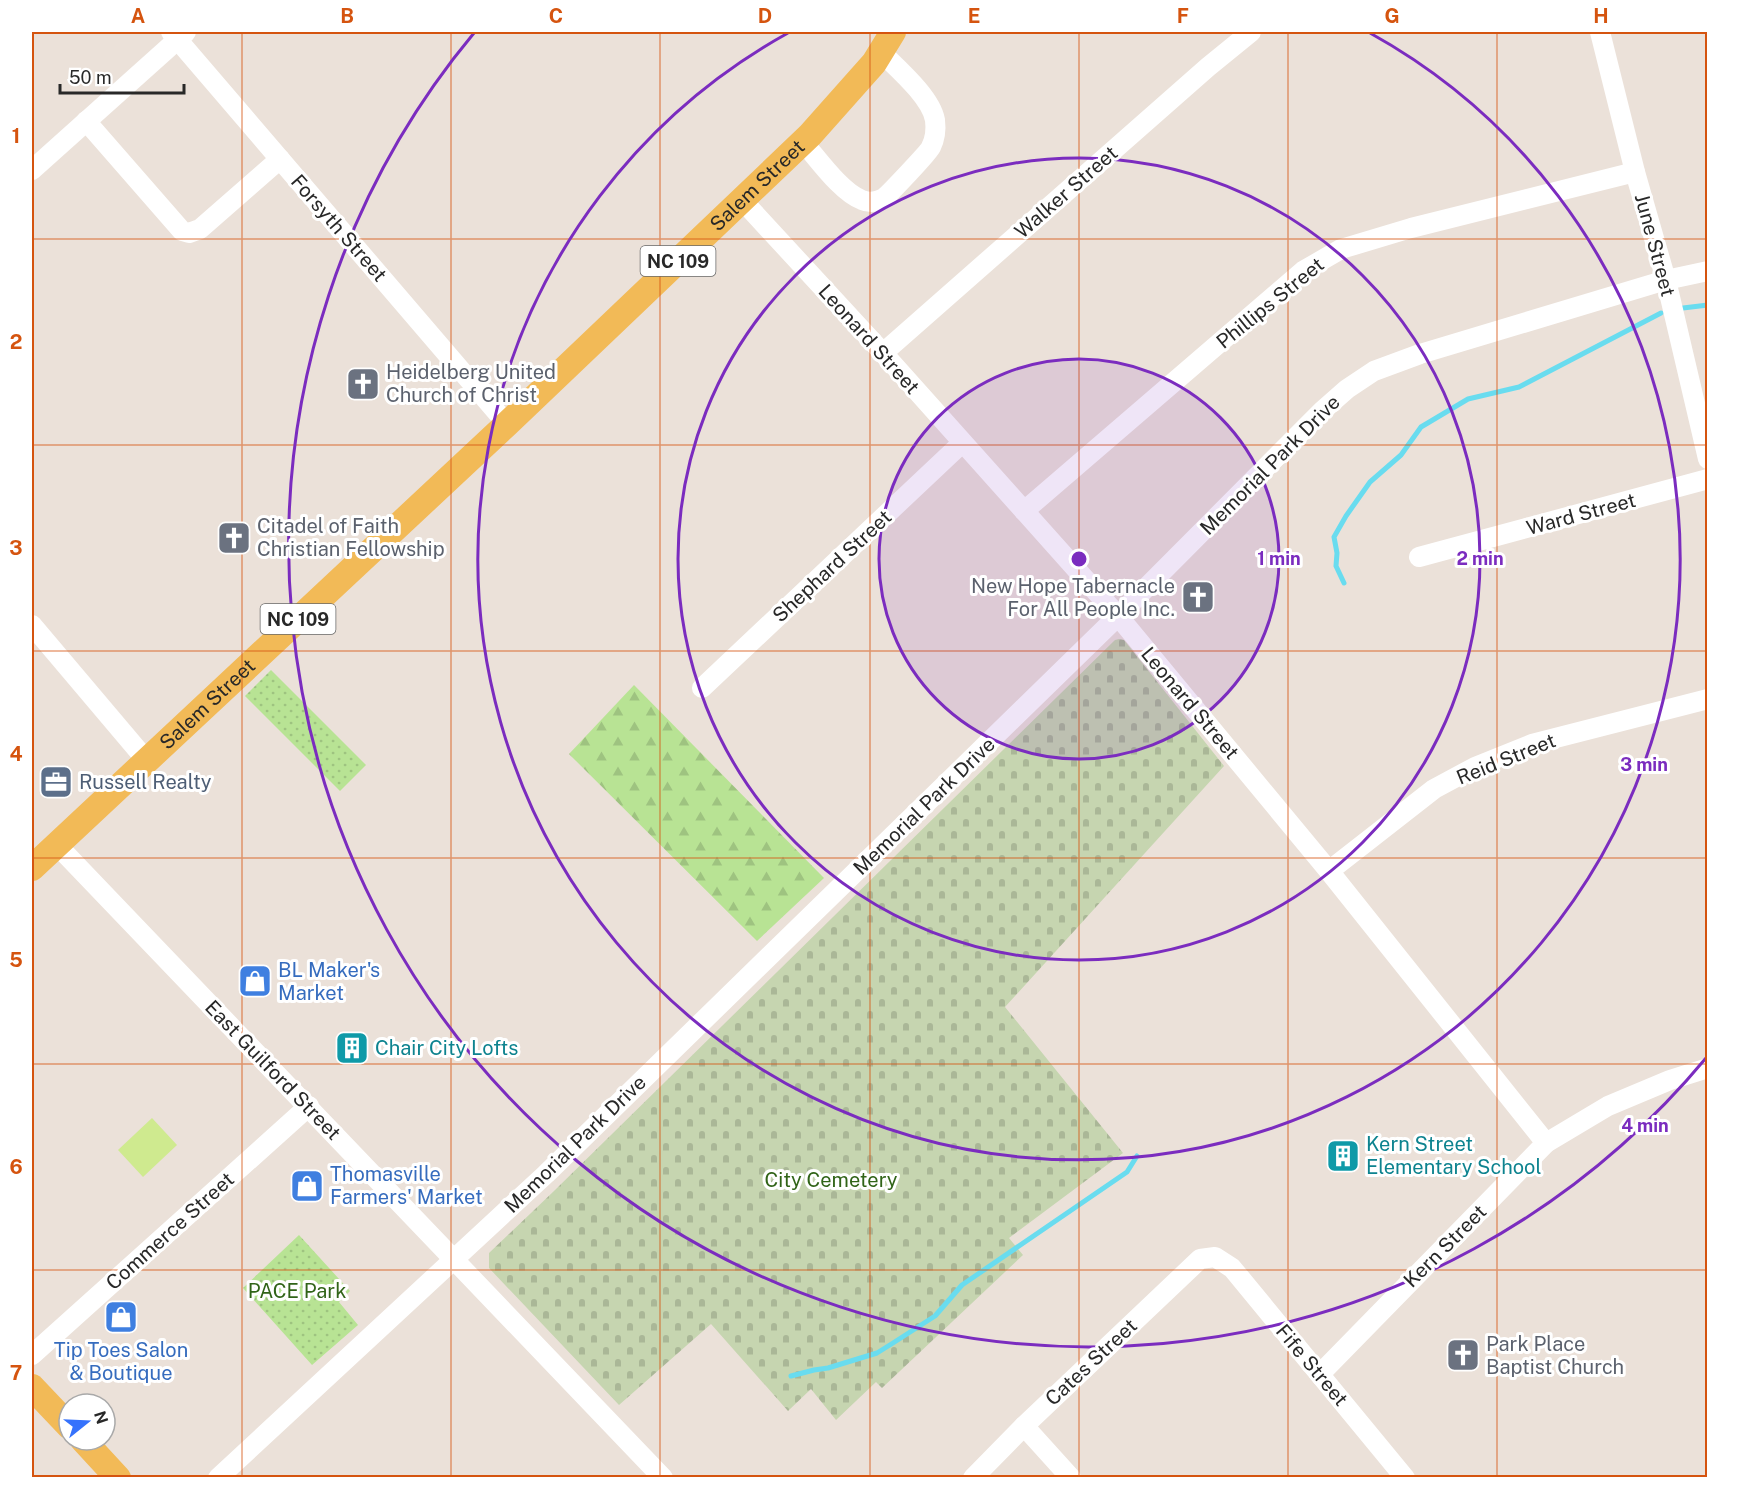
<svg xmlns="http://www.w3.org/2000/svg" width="1739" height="1509" font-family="'Public Sans',sans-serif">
<defs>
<pattern id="grass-dots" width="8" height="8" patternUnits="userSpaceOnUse" patternTransform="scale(1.5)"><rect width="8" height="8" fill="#b8e394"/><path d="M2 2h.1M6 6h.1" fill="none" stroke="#9ec380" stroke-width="1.8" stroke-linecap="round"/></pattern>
<pattern id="forest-firs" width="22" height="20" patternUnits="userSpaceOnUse" patternTransform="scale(1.5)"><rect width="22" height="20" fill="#b8e394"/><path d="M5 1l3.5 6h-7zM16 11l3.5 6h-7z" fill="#9ec380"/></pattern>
<pattern id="cemetery-stones" width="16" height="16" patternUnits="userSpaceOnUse" patternTransform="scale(1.5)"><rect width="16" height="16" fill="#c6d5b0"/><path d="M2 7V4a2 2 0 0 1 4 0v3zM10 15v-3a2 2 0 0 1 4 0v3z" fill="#aab797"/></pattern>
</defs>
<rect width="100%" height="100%" fill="#ebe1d9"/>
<!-- grass -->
<g fill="url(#grass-dots)">
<path d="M271 670 366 765 340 791 245 696Z"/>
<path d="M299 1235 350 1291 339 1302 358 1325 312 1365 243 1288Z"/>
</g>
<!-- forest -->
<path fill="url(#forest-firs)" d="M634 685 824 878 757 941 569 754Z"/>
<!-- cemetery -->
<path fill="url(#cemetery-stones)" d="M1119 639 1124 640 1224 766 1005 1007 1123 1153 1009 1238 1023 1255 882 1388 876 1382 836 1420 811 1389 788 1411 711 1324 619 1405 489 1268V1253L554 1191 1115 640Z"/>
<!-- pitch -->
<path fill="#cfea8f" d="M152 1118 177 1145 143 1177 118 1150Z"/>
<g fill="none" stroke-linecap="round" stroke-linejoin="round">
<!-- stream -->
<g stroke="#69dcef" stroke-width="5">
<path d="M1683 308 1708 305"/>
<path d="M1344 583 1336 566 1337 553 1334 537 1346 516 1370 482 1401 455 1421 427 1468 399 1519 387 1661 313"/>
<path d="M791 1376 814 1370 828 1368 877 1353 893 1343 935 1316 962 1285 1127 1172 1137 1156"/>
</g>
<!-- minor -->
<g stroke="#fff" stroke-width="20">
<path d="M171 32 507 424"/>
<path d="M1600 32 1635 172 1666 280 1708 459"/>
<path d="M86 121 182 231 189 233 200 229 280 159"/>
<path d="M803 142C818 159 841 192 862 200 869 203 877 202 884 198 889 194 929 152 931 147 935 139 936 128 935 120 931 97 897 68 881 52"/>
<path d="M32 170 186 32"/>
<path d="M742 200 883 353 1118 616 1329 871 1546 1143"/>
<path d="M883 353 1208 67 1251 32"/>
<path d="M1024 511 1303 271 1341 249 1411 228 1635 172"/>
<path d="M1419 557 1708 479"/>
<path d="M32 625 147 761"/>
<path d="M702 688 962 443"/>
<path d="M57 845 663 1478"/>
<path d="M1329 871 1434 789 1475 767 1532 744 1708 699"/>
<path d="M32 1355 309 1106"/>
<path d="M1320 1374 1546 1143 1608 1106 1670 1080 1708 1068"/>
<path d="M1024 1426 1071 1478"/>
<path d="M218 1478 546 1174 1118 616 1322 411 1347 389 1374 371 1420 354 1666 280 1708 271"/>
<path d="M973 1478 1024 1426 1200 1259 1215 1257 1232 1268 1405 1478"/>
</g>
<!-- major -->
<g stroke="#f2ba57" stroke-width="26">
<path id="s1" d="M32 868 507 424 810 135 874 63 893 32"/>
<path d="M32 1387 69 1426"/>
<path d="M83 1440 118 1478"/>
</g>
</g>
<!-- grid -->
<path fill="none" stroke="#d5540f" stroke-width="1.5" stroke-opacity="0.55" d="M242 32V1478M451 32V1478M660 32V1478M870 32V1478M1079 32V1478M1288 32V1478M1497 32V1478M32 239H1708M32 445H1708M32 651H1708M32 858H1708M32 1064H1708M32 1270H1708"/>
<!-- distance rings -->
<circle cx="1079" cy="559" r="200" fill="#7b2cbf" fill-opacity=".12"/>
<g fill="none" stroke="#7b2cbf" stroke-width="3">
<circle cx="1079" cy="559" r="200"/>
<circle cx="1079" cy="559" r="401"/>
<path d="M1370 33A601 601 0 1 1 788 33"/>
<path d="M1706 1058A801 801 0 1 1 474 33"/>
</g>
<!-- icons -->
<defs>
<g id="church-square" transform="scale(1.725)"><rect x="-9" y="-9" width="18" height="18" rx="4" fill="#6b7280" stroke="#fff"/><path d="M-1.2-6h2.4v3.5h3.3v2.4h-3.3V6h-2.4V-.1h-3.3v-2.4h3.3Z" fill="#fff"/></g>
<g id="office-square" transform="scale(1.725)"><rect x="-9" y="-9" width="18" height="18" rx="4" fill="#5c6f8a" stroke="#fff"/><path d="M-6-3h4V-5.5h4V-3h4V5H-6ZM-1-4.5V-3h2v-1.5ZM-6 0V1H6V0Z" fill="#fff"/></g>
<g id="shop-square" transform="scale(1.725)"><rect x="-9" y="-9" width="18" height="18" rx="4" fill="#3f7fe0" stroke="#fff"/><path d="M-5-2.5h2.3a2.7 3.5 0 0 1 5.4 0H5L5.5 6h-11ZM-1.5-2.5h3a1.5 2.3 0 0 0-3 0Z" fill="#fff"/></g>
<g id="building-square" transform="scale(1.725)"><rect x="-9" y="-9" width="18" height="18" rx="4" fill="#0f9aa8" stroke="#fff"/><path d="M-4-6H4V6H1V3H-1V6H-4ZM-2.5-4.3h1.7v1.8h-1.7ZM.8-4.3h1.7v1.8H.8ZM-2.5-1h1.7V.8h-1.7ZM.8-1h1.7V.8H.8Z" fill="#fff"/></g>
</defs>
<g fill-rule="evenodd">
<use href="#church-square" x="363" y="384"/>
<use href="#church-square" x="234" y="538"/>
<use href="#church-square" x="1198" y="597"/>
<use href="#office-square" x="56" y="782"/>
<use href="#shop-square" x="255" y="981"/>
<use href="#building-square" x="352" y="1048"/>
<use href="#building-square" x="1343" y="1156"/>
<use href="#shop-square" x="307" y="1186"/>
<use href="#shop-square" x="121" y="1317"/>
<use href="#church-square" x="1463" y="1355"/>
</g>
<g text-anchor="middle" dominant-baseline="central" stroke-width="6" stroke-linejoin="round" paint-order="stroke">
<!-- shield labels -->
<g fill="#fff" stroke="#686868" stroke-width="1.5">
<rect x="640.5" y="246" width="75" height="30" rx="4.5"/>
<rect x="260.5" y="604" width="75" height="30" rx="4.5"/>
</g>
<g font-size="18" font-weight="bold" fill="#282828">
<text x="678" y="261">NC 109</text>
<text x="298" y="619">NC 109</text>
</g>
<!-- street labels -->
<g font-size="20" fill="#282828" stroke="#fff">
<text stroke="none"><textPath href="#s1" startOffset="996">Salem Street</textPath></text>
<text transform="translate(1066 192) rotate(-41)">Walker Street</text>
<text transform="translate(339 228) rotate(49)">Forsyth Street</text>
<text transform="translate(1655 245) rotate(75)">June Street</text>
<text transform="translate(1270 303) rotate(-39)">Phillips Street</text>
<text transform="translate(869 339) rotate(48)">Leonard Street</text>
<text transform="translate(1270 465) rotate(-45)">Memorial Park Drive</text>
<text transform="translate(1581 514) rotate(-15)">Ward Street</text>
<text transform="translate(832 566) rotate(-43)">Shephard Street</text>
<text transform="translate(1190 703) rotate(50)">Leonard Street</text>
<text stroke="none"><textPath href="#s1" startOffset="240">Salem Street</textPath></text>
<text transform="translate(1506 759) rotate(-22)">Reid Street</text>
<text transform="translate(924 806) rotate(-44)">Memorial Park Drive</text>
<text transform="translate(273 1070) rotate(46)">East Guilford Street</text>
<text transform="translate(575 1144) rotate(-44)">Memorial Park Drive</text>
<text transform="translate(170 1231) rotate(-42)">Commerce Street</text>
<text transform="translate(1445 1246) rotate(-45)">Kern Street</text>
<text transform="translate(1091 1362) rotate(-43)">Cates Street</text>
<text transform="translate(1312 1365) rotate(50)">Fife Street</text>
</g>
<!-- worship labels -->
<g font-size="20" fill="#5b616d" stroke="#fff" text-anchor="start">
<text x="386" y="372">Heidelberg United<tspan x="386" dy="23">Church of Christ</tspan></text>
<text x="257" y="526">Citadel of Faith<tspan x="257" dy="23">Christian Fellowship</tspan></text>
<text x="1175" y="586" text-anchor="end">New Hope Tabernacle<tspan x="1175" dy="23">For All People Inc.</tspan></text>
<text x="1486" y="1344">Park Place<tspan x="1486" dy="23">Baptist Church</tspan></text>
</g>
<!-- service labels -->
<g font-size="20" fill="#4e5e75" stroke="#fff" text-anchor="start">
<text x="79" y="782">Russell Realty</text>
</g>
<!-- shop labels -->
<g font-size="20" fill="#366cbe" stroke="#fff" text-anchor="start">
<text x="278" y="970">BL Maker's<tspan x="278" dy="23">Market</tspan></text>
<text x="330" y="1174">Thomasville<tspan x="330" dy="23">Farmers' Market</tspan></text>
<text x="121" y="1350" text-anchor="middle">Tip Toes Salon<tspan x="121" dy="23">&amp; Boutique</tspan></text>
</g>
<!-- culture labels -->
<g font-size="20" fill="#0d838f" stroke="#fff" text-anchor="start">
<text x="375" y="1048">Chair City Lofts</text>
<text x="1366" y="1144">Kern Street<tspan x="1366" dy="23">Elementary School</tspan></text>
</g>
<!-- park labels -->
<g font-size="20" fill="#316418" stroke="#fff">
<text x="831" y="1180">City Cemetery</text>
<text x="297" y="1291">PACE Park</text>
</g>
</g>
<circle cx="1079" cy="559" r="9" fill="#7b2cbf" stroke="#fff" stroke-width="3"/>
<g font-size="18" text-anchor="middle" font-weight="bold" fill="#7b2cbf" stroke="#fff" stroke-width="6" stroke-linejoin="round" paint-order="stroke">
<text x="1279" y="565">1 min</text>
<text x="1480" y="565">2 min</text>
<text x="1644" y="771">3 min</text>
<text x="1645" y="1132">4 min</text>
</g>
<!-- border -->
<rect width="1739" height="1509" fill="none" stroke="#ffffff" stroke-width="66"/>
<!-- north arrow -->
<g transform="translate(87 1422) rotate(72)"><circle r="28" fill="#ffffff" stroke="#a9a9a9" stroke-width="1.5"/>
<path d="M0-4.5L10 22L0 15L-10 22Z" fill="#3572fc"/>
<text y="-9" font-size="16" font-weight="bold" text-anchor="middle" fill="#282828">N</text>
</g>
<!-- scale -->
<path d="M60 84v9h124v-9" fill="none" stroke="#282828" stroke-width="3"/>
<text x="69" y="84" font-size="18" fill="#282828" stroke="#ffffff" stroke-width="4.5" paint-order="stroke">50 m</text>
<rect x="33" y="33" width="1673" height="1443" fill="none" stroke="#d5540f" stroke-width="2"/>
<g font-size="20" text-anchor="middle" font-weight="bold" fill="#d5540f">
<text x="138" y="23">A</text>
<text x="347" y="23">B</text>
<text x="556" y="23">C</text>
<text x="765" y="23">D</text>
<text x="974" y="23">E</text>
<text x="1183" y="23">F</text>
<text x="1392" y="23">G</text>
<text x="1601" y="23">H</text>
<text x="16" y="143">1</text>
<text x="16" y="349">2</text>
<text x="16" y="555">3</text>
<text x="16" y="761">4</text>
<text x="16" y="967">5</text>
<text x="16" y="1174">6</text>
<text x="16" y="1380">7</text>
</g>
</svg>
